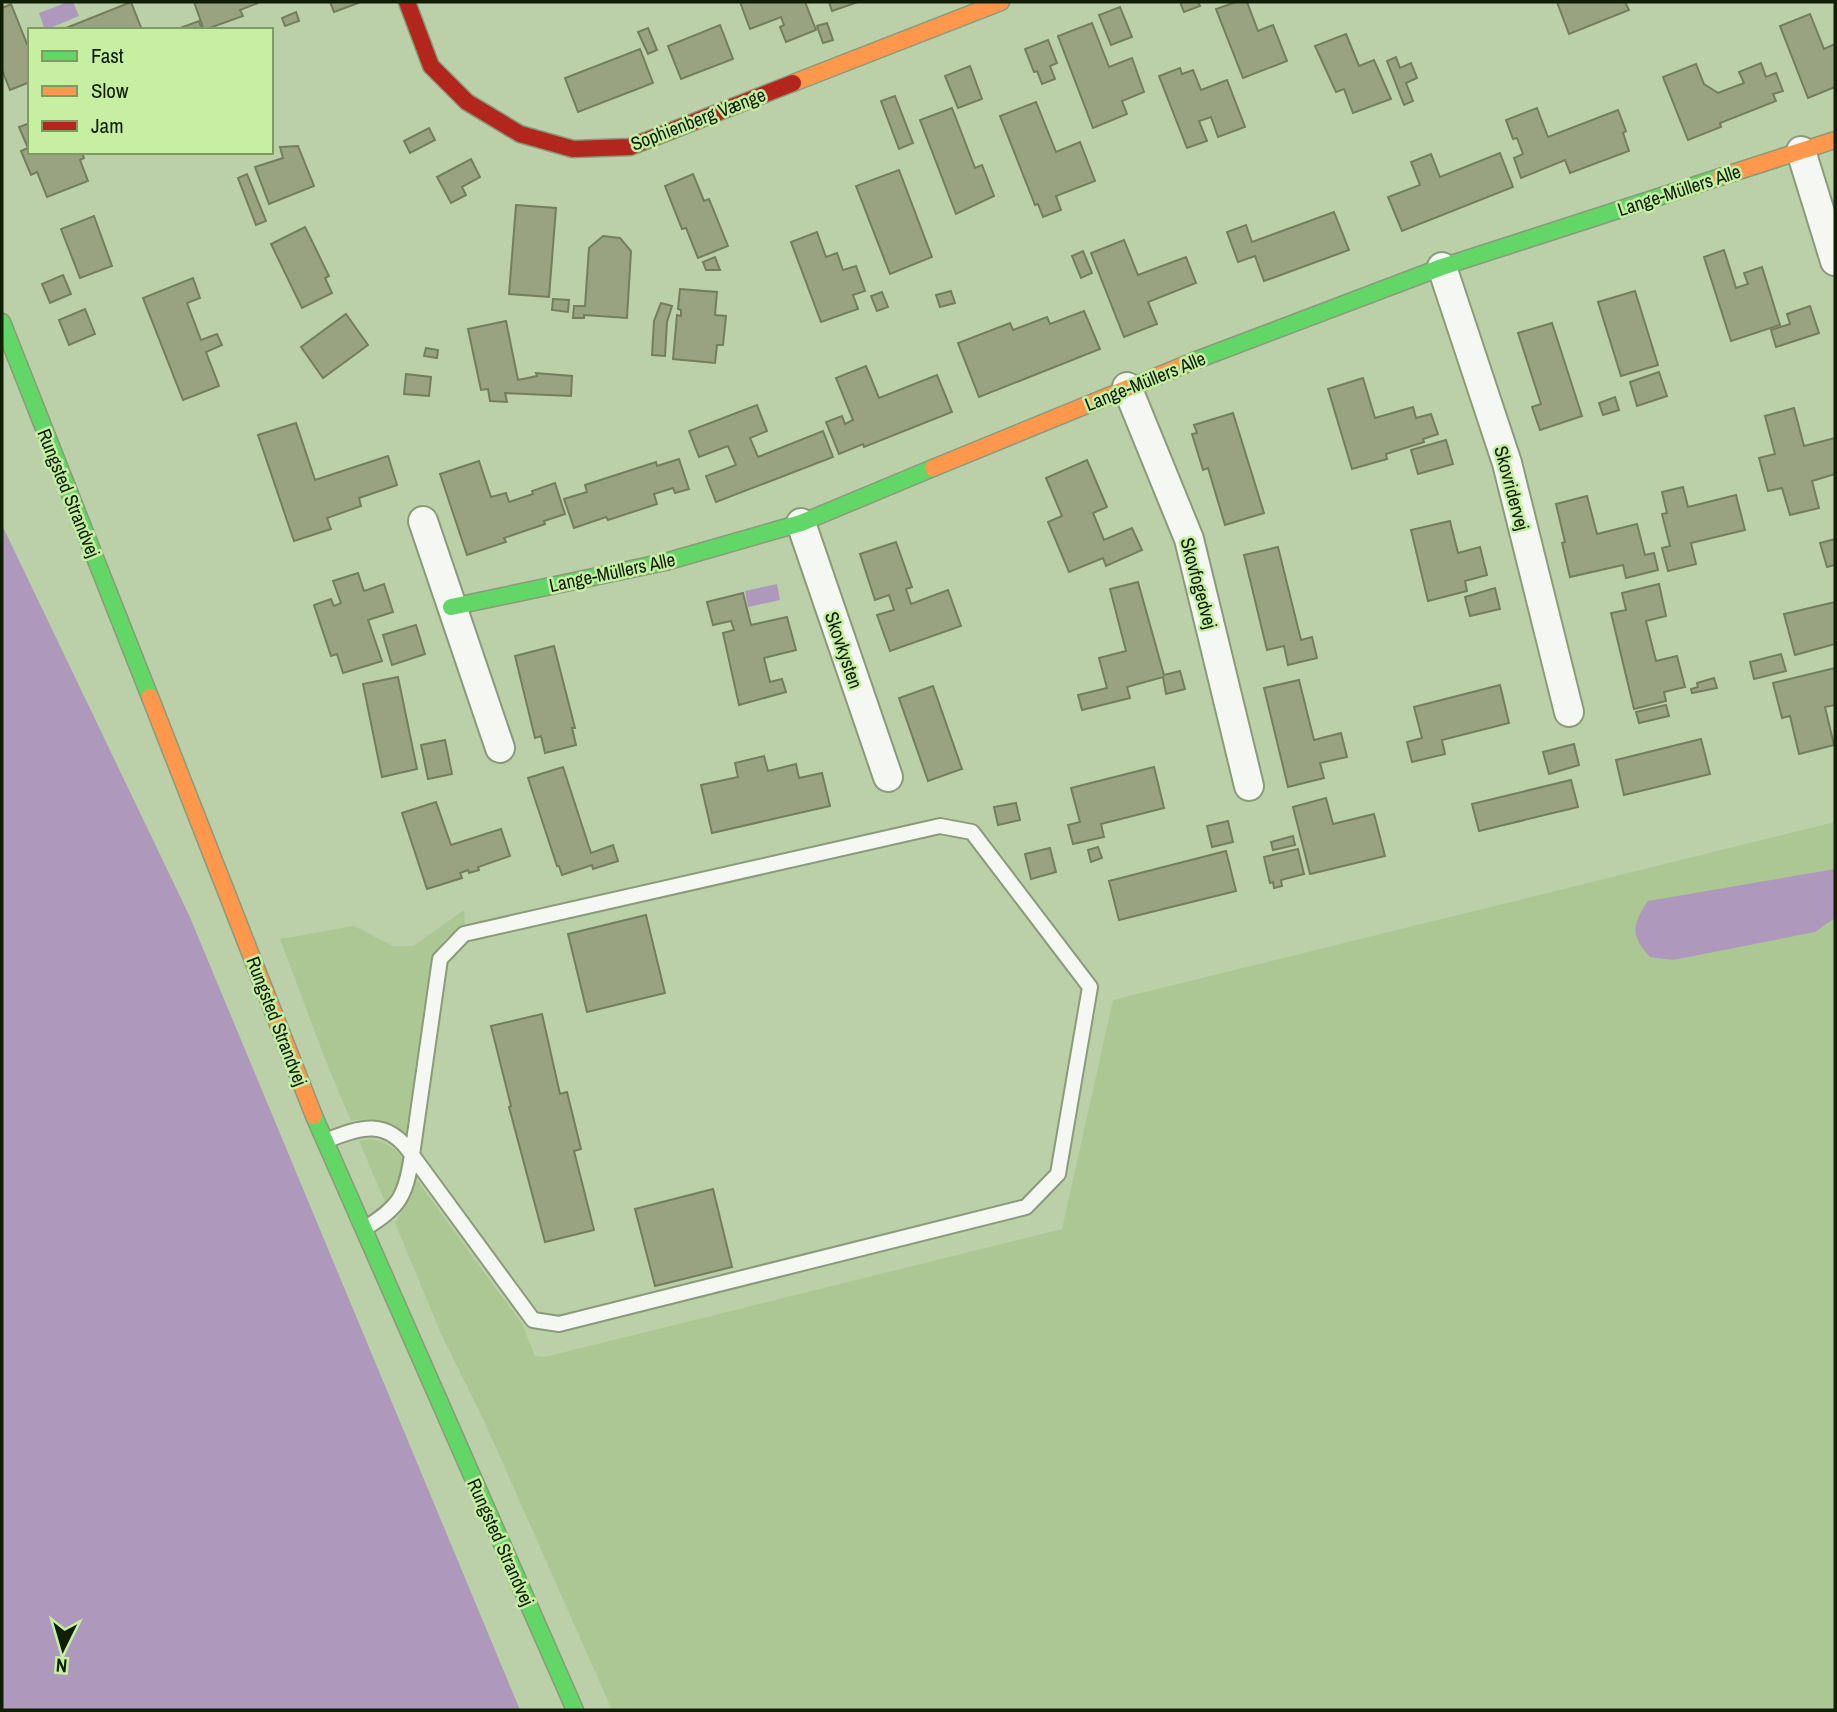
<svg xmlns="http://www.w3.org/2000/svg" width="1837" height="1712" font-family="'Archivo Narrow',sans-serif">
<rect width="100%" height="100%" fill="#bbd0a8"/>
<!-- green -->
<g fill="#acc794">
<path d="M1835 822V1710H612L485 1423 442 1336 395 1223 410 1198 416 1179 522 1324 535 1356 545 1357 1062 1229 1113 1000Z"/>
<path d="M464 910 465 929C445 936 442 939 435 960L407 1136C389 1121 375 1117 351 1121L325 1059 280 939 354 926 393 946H413Z"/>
<path d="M370 1139C385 1142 395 1147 404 1160L395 1189 385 1202 359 1141Z"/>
</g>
<!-- water -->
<g fill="#ae98bc">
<path d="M68 2H73L79 16 45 30 39 13Z"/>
<path d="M2 525 189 915 520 1710H2Z"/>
<path d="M777 584 780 600 748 607 745 591Z"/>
<path d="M1835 869V918L1815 932 1673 960 1650 957C1630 936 1632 924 1648 901Z"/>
</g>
<!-- building -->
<g fill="#99a382" stroke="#747e5e" stroke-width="2">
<path d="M131 2 142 30H61Z"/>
<path d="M194 2H258V3L240 10 243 16 204 30Z"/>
<path d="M330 2H357L358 3 334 12Z"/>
<path d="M740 2H805L816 30 786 42 780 27 784 25 781 17 750 29Z"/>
<path d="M829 2H858L832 11Z"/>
<path d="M1180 2H1198L1200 6 1184 12Z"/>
<path d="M1236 2H1247L1258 31 1273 25 1287 61 1243 78 1216 9Z"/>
<path d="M1557 2H1625L1629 10 1569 34Z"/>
<path d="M11 4 27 44 30 43V82L10 90 2 70V8Z"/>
<path d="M1120 7 1132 37 1111 45 1099 15Z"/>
<path d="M296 12 299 21 285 26 282 18Z"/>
<path d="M1810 14 1824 49 1835 44V87L1808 98 1780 26Z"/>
<path d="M199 21 202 30H181L180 28Z"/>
<path d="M827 23 833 40 823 43 817 26Z"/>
<path d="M1092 23 1109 67 1132 58 1144 92 1122 101 1127 114 1093 128 1058 36Z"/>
<path d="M720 25 733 59 681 79 668 46Z"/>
<path d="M648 28 657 50 648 54 638 32Z"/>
<path d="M1346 34 1359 66 1374 60 1391 99 1353 113 1344 89 1336 92 1315 46Z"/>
<path d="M1048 40 1057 63 1050 66 1055 79 1042 84 1037 71 1034 72 1025 49Z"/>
<path d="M640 49 653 83 578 112 565 78Z"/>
<path d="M1396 57 1400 68 1411 63 1417 78 1406 83 1413 101 1404 105 1387 61Z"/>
<path d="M1761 63 1766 77 1776 73 1783 91 1773 94 1776 101 1720 123 1721 127 1688 140 1663 77 1696 64 1704 84 1718 93 1744 83 1739 72Z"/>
<path d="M970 66 982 99 958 108 945 76Z"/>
<path d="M1180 68 1182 74 1193 70 1201 90 1227 80 1245 127 1218 137 1211 117 1199 121 1207 141 1187 148 1159 76Z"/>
<path d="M895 96 913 143 899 149 881 101Z"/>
<path d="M1036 102 1056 152 1080 142 1095 181 1056 196 1061 210 1043 217 1038 204 1035 205 1000 116Z"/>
<path d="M952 108 975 168 982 165 994 196 956 214 920 120Z"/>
<path d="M1537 108 1548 137 1618 110 1626 131 1623 133 1629 151 1570 173 1565 160 1521 178 1514 158 1523 154 1517 138 1513 139 1506 120Z"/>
<path d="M30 123V152H82L84 158 80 160 88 181 47 197 37 172 31 175 21 151 28 148 19 127Z"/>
<path d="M429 128 435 140 410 153 404 141Z"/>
<path d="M298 146 314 186 269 204 255 167 283 158 280 147Z"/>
<path d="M1500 153 1513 187 1402 231 1388 197 1420 185 1411 162 1431 154 1440 177Z"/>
<path d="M471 159 480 177 462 187 466 195 451 203 437 177Z"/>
<path d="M899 170 932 257 890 274 856 186Z"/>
<path d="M247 174 266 221 256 225 238 178Z"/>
<path d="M693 174 704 201 709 199 728 246 698 258 686 228 682 229 665 186Z"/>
<path d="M516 205 556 208 549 297 509 294Z"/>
<path d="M1334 212 1349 250 1264 281 1255 256 1238 262 1227 232 1246 225 1252 242Z"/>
<path d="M94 216 112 266 80 278 61 229Z"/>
<path d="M305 227 329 276 325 278 332 293 302 308 271 244Z"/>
<path d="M817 232 826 257 837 253 843 270 856 266 865 291 853 295 858 309 821 322 791 242Z"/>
<path d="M603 236 620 238 631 251 627 318 584 315V318H573L574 306H585L589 248Z"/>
<path d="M1124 240 1138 275 1186 257 1196 283 1148 302 1157 324 1124 337 1091 253Z"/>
<path d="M1724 250 1736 288 1748 284 1744 273 1762 267 1780 325 1731 341 1704 257Z"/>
<path d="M1083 251 1092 273 1081 278 1072 256Z"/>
<path d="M715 257 720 270H706L703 262Z"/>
<path d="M63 275 71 294 50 303 42 284Z"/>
<path d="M193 278 200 298 187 303 201 340 217 334 222 345 206 352 219 386 183 400 143 298Z"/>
<path d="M680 289 717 292 715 315 726 316 723 345H717L715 363 673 359 677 315 681 316V310L678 309Z"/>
<path d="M951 291 955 303 940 307 936 295Z"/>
<path d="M1635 291 1658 365 1621 376 1598 302Z"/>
<path d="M882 292 888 307 877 311 871 296Z"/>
<path d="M553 299 569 300 568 312 552 310Z"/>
<path d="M661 303 672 306 667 322 665 356 652 355 654 321Z"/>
<path d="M1810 306 1819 333 1776 347 1771 330 1790 324 1787 314Z"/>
<path d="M85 309 95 334 69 345 59 320Z"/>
<path d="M1084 311 1100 349 979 397 958 343 1010 323 1013 330 1047 317 1050 324Z"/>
<path d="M346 314 368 345 323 378 301 347Z"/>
<path d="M506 321 518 380 537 376 536 373 572 376 571 396 505 393 507 402 490 401 488 389 481 390 468 329Z"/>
<path d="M1552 323 1582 416 1540 430 1532 407 1541 404 1518 333Z"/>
<path d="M426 348 438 350 437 358 424 356Z"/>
<path d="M866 366 879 398 937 375 952 412 864 447 863 444 839 454 826 422 842 416 845 424 853 420 836 378Z"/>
<path d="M1659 372 1667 396 1637 406 1630 382Z"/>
<path d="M406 374 431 377 429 396 404 394Z"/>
<path d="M1363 378 1375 418 1413 407 1416 418 1431 414 1438 434 1423 439 1424 442 1386 454 1387 459 1352 469 1328 389Z"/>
<path d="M1615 397 1619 410 1603 415 1599 403Z"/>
<path d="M757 405 767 431 750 438 758 457 823 431 833 457 716 502 706 476 736 465 728 446 699 457 689 431Z"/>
<path d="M1794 408 1804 446 1835 438V474L1812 481 1819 508 1790 515 1782 488 1768 491 1759 458 1775 454 1765 416Z"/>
<path d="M1233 413 1264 513 1225 525 1208 468 1203 470 1192 434 1197 433 1194 425Z"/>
<path d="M296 423 315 480 388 456 397 485 359 498 361 506 327 518 331 529 294 541 258 435Z"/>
<path d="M1446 440 1453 464 1418 474 1411 450Z"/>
<path d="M679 459 689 489 675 493 673 488 654 494 657 504 608 520 606 517 574 528 564 499 587 492 585 485 656 462 657 466Z"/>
<path d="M1087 460 1107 507 1093 513 1104 540 1132 528 1142 550 1106 566 1103 558 1069 572 1048 522 1062 516 1046 478Z"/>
<path d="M479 461 491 497 506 493 509 502 533 494 532 491 555 483 565 514 544 521 545 524 504 538 506 542 467 555 440 474Z"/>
<path d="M1683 487 1688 507 1736 495 1745 530 1691 543 1696 564 1668 571 1662 548 1670 546 1662 514 1667 513 1662 492Z"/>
<path d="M1587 496 1597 534 1637 524 1645 555 1654 553 1658 570 1626 578 1623 565 1570 577 1562 543 1565 542 1556 504Z"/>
<path d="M1450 521 1458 553 1480 547 1487 575 1465 581 1467 591 1428 601 1411 530Z"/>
<path d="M1835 539V565L1827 567 1820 543Z"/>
<path d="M896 542 912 587 906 589 911 604 948 590 961 626 890 651 877 615 894 610 889 595 875 600 860 554Z"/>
<path d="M1278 547 1301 640 1312 637 1317 658 1288 665 1284 646 1267 650 1244 555Z"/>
<path d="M358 573 364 591 384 584 393 612 368 620 382 661 343 673 337 654 331 656 314 605 331 599 334 606 341 603 333 581Z"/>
<path d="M1138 582 1164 675 1180 671 1185 689 1166 694 1163 677 1127 687 1130 698 1082 710 1078 695 1107 688 1099 658 1126 651 1110 589Z"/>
<path d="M1659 584 1666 616 1646 621 1656 661 1677 656 1685 687 1664 692 1666 701 1634 709 1611 613 1626 610 1622 593Z"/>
<path d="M1495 588 1500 609 1470 616 1465 597Z"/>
<path d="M743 593 751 625 787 617 796 650 764 658 770 682 782 679 786 692 739 705 723 633 734 630 731 621 713 625 707 602Z"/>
<path d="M1835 602V644L1795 655 1784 614Z"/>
<path d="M416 625 425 654 392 665 383 635Z"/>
<path d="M554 646 575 728H572L576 745 545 753 541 736 535 738 515 656Z"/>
<path d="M1781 654 1786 671 1754 679 1750 662Z"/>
<path d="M1835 668V705L1825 707 1834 745 1799 754 1790 716 1782 718 1773 683Z"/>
<path d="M398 677 417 769 382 777 363 684Z"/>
<path d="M1714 678 1717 688 1692 693 1691 689 1698 687 1697 683Z"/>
<path d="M1299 680 1314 740 1341 733 1347 757 1320 763 1324 778 1288 787 1264 688Z"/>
<path d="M1500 685 1509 723 1442 740 1445 754 1412 762 1407 742 1422 738 1414 707Z"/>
<path d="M933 686 962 769 928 781 899 698Z"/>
<path d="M1666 705 1669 716 1639 723 1636 712Z"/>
<path d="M1701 739 1710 774 1624 795 1616 760Z"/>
<path d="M445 740 452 774 428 779 421 745Z"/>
<path d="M1574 744 1579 765 1549 774 1543 752Z"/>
<path d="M764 756 768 771 796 764 799 778 822 773 830 806 712 833 701 785 738 777 735 763Z"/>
<path d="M563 767 591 853 613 845 618 861 593 869 592 865 562 875 559 866H557L528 778Z"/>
<path d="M1154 767 1164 808 1101 824 1104 837 1073 844 1068 825 1080 822 1071 788Z"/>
<path d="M1571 780 1578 807 1479 831 1472 804Z"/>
<path d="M1326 798 1333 824 1374 814 1385 856 1310 874 1293 807Z"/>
<path d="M436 802 451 845 501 829 510 856 478 867 479 870 469 873 468 870 460 873 462 878 427 889 402 813Z"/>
<path d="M1016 803 1020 820 998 825 994 807Z"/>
<path d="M1228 821 1233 842 1212 847 1207 826Z"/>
<path d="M1293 836 1295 845 1273 850 1271 842Z"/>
<path d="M1098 847 1102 858 1091 862 1088 850Z"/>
<path d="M1050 848 1056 872 1031 879 1025 854Z"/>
<path d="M1298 849 1304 874 1281 880 1282 886 1274 888 1273 882 1270 883 1264 857Z"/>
<path d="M1226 851 1236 891 1119 920 1109 881Z"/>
<path d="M646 915 665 993 587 1012 568 934Z"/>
<path d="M542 1014 560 1094 567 1092 581 1149 574 1151 594 1230 545 1242 509 1107 511 1106 491 1026Z"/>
<path d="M713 1189 732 1267 655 1286 635 1209Z"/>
</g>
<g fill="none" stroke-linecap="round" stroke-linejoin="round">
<!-- lane casing -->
<g stroke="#8a9a7a" stroke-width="18">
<g id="lane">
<path d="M940 826 972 832 1090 987 1058 1174 1026 1207 559 1324 533 1320 412 1155 440 959 464 934Z"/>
<path d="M325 1141C361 1127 387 1117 412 1155 405 1198 400 1206 364 1229"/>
</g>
</g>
<!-- street casing -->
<g stroke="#8a9a7a" stroke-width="32">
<g id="street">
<path d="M1801 151 1835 261"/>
<path d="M1442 267 1507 463 1569 712"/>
<path d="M1127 387 1189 539 1249 786"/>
<path d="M423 521 500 748"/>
<path d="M801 523 888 777"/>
</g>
</g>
<!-- fast casing -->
<g stroke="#8a9a7a" stroke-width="19">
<g id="fast">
<path d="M2 322 150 697"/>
<path d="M1194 361 1442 267 1720 177"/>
<path d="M451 607 665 562 801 523 933 468"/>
<path d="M314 1116 575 1710"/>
</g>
</g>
<!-- slow casing -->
<g stroke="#8a9a7a" stroke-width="19">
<g id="slow">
<path d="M793 83 1001 2"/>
<path d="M1720 177 1835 140"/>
<path d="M933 468 1194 361"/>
<path d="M150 697 314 1116"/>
</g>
</g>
<!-- jam casing -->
<g stroke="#8a9a7a" stroke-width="19">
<path id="jam" d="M407 2 431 66 467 102 520 134 573 149 630 147 793 83"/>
</g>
<!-- lane -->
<use href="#lane" stroke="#f5f8f2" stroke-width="14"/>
<!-- street -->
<use href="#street" stroke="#f5f8f2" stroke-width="28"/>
<!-- fast -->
<use href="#fast" stroke="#63d668" stroke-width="16"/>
<!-- slow -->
<use href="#slow" stroke="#ff974d" stroke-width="16"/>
<!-- jam -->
<use href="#jam" stroke="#b3261e" stroke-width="16"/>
</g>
<g text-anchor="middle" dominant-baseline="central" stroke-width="5" stroke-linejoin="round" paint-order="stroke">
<!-- street labels -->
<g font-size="19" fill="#101e02" stroke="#c6efa2">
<text transform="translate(698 119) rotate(-21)">Sophienberg Vænge</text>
<text transform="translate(1679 190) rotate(-18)">Lange-Müllers Alle</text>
<text transform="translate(1145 381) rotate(-22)">Lange-Müllers Alle</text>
<text transform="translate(1512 488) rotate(75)">Skovridervej</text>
<text transform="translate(69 493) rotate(68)">Rungsted Strandvej</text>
<text transform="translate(612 572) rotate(-12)">Lange-Müllers Alle</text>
<text transform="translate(1199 583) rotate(75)">Skovfogedvej</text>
<text transform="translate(844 650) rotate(71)">Skovkysten</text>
<text transform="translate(277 1021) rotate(69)">Rungsted Strandvej</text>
<text transform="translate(501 1542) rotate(66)">Rungsted Strandvej</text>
</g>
</g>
<!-- border -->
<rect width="1837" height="1712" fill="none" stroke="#101e02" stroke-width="7"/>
<!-- legend -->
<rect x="28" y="28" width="245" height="126" fill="#c6efa2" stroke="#7d9b62" stroke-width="2"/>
<rect x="42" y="51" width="35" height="10" fill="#63d668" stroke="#7d9b62" stroke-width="2"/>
<text x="91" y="63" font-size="21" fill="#101e02">Fast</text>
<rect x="42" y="86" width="35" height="10" fill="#ff974d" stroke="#7d9b62" stroke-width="2"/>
<text x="91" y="98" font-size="21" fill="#101e02">Slow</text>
<rect x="42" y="121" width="35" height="10" fill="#b3261e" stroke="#7d9b62" stroke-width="2"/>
<text x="91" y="133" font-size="21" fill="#101e02">Jam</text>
<!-- north arrow -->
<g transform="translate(63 1649) rotate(185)" stroke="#c6efa2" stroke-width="5" paint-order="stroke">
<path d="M0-5L12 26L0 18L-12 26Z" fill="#101e02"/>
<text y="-10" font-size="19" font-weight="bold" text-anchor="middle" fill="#101e02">N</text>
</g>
</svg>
